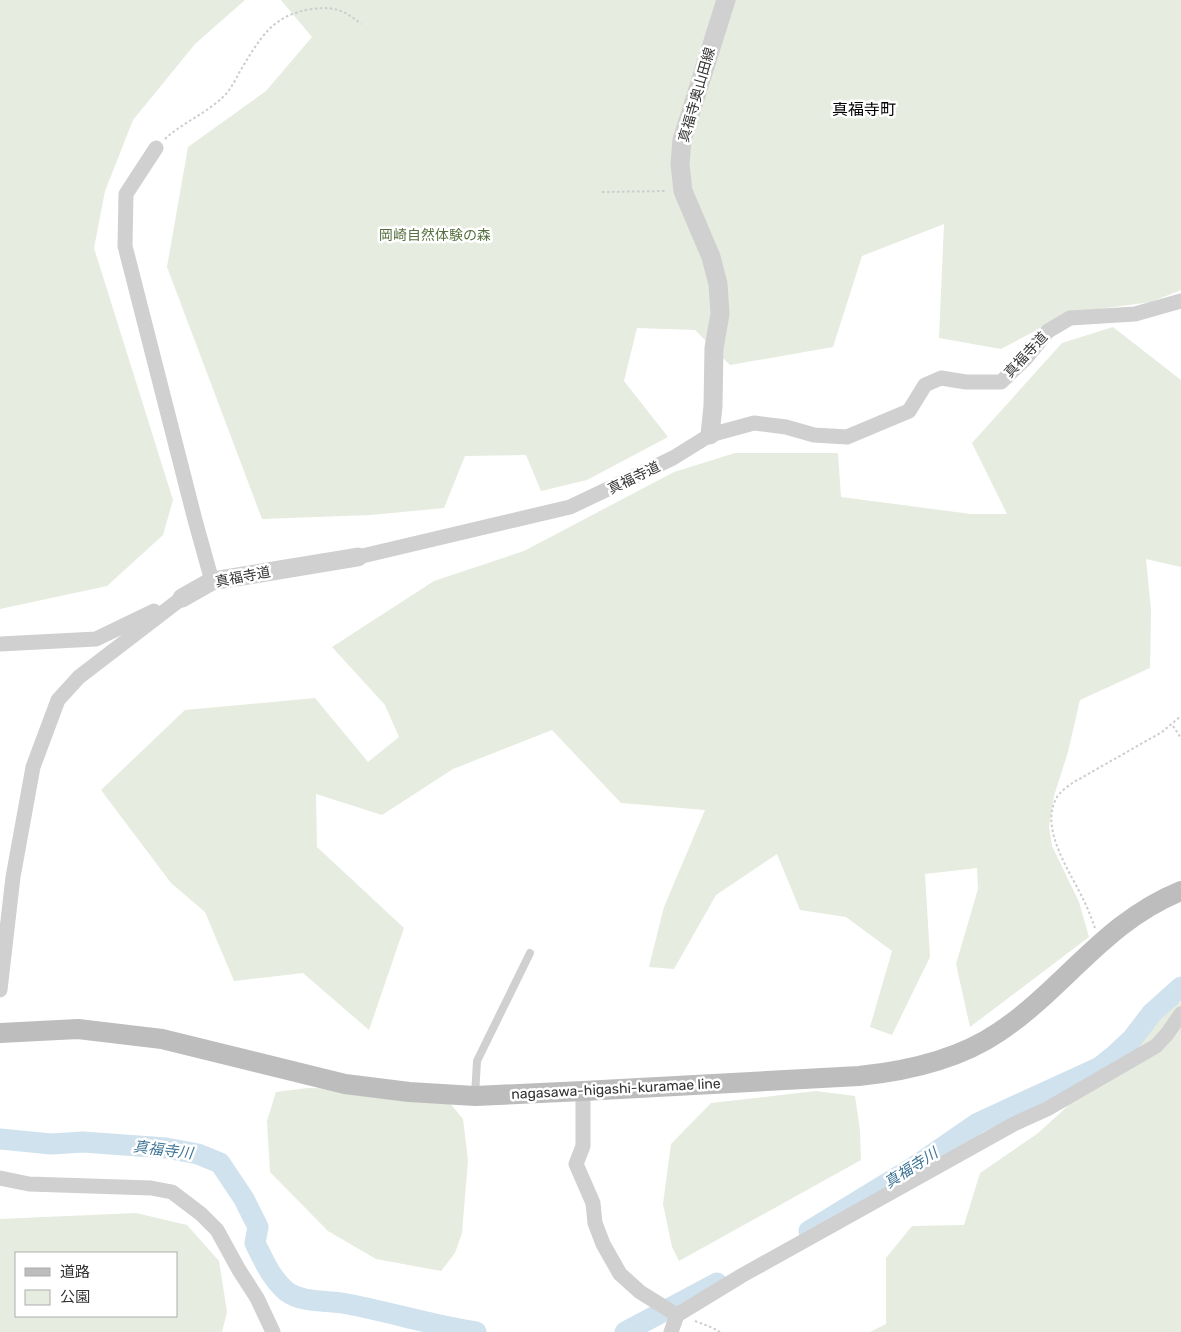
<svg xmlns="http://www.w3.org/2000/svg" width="1181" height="1332" font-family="Rubik,'Noto Sans JP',sans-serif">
<rect width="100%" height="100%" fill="#fff"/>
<!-- green -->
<g fill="#e6ecdf" fill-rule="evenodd">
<path d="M0 0H245L195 44 133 120 105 191 94 248 173 500 163 535 107 586 0 609Z"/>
<path d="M281 0H1181V290L1151 302 1069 313 1001 349 939 338 944 224 862 256 833 347 730 365 695 330 637 328 624 381 668 437 587 480 541 491 526 455 465 456 444 508 371 515 262 519 167 267 188 147 266 91 312 37Z"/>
<path d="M1113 327 1181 380V567L1146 559 1151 610 1150 668 1080 700 1068 752 1054 796 1049 827 1052 846 1079 902 1089 937 970 1027 956 964 978 889 977 868 925 874 930 957 892 1035 870 1027 892 951 846 917 800 910 777 854 716 895 674 969 649 967 664 907 705 810 621 803 552 730 453 769 382 815 316 794 317 847 404 928 369 1030 303 973 234 981 205 912 171 883 101 790 185 710 315 698 368 762 399 737 385 705 332 647 434 581 524 551 674 472 735 453H838L841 497 971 514H1007L972 443 1062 343Z"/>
<path d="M1181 1002V1332H870L886 1324V1258L912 1226 964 1225 980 1173 1037 1134 1125 1054 1175 1005Z"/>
<path d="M308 1088 396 1090 449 1102 463 1119 468 1160 462 1233 455 1253 441 1271 376 1259 328 1231 270 1172 267 1121 276 1092Z"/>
<path d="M816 1091 855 1096 860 1130 861 1160 679 1261 672 1247 663 1204 671 1144 711 1103Z"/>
<path d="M136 1213 187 1225 219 1261 227 1312 222 1332H0V1219ZM16 1253H176V1316H16Z"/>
</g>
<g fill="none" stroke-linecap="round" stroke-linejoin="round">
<!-- river -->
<g stroke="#cfe2ee" stroke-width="21">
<path d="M0 1139 51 1144 83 1142 166 1148 198 1154 220 1163 244 1199 258 1227 255 1243C264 1261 271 1278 286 1291 302 1303 323 1300 342 1303 387 1311 431 1325 476 1332"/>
<path d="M809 1231 917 1165 978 1123 1100 1067 1115 1055 1132 1039 1152 1013 1181 987"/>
<path d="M625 1332 717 1283"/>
</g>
<!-- path -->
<g stroke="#cdcdcd" stroke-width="2" stroke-dasharray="2.5 2.5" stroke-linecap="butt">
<path d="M165 139C183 122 208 113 226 94 232 87 236 79 240 71 260 39 271 15 312 9 334 6 344 10 361 24"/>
<path d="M602 192 667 191"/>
<path d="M1173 726 1181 738"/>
<path d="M1095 928C1092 920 1089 911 1085 903 1072 874 1038 829 1057 797 1061 791 1068 786 1074 782L1162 732 1181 716"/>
<path d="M695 1321 713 1328 720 1332"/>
</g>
<!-- service -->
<path stroke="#d0d0d0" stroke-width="8" d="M475 1096 477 1061 530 953"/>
<!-- minor -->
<g stroke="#d0d0d0" stroke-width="15">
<path d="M156 148 126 194 125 246 195 520 212 581"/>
<path d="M358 557 570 507 673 458 710 435 754 423 786 427 814 435 847 437 909 411 925 385 941 378 966 382H1001L1026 358 1048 331 1070 318 1135 314 1181 301"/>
<path d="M0 644 96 639 154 611"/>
<path d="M0 990 13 877 33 767 58 700 79 677 182 598"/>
<path d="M583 1091V1146L576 1164 593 1203 595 1223 603 1244 620 1274 640 1292 677 1315"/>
<path d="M0 1178 29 1184 151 1188 172 1192 201 1214 217 1230 239 1270 257 1298 273 1332"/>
<path d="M671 1332 677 1315 741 1276 1014 1124 1047 1109 1156 1046 1167 1034 1181 1014"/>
</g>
<!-- tertiary -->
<g stroke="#d0d0d0" stroke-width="19">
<path d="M710 435 713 406 714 348 720 314 718 284 711 257 683 191 680 164 682 140 726 0"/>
<path d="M182 598 212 581 358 557"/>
</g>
<!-- secondary -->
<path stroke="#bdbdbd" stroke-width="20" d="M0 1033 78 1029 162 1039 345 1084 409 1092 475 1096 583 1091 859 1076C908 1071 958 1060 999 1032 1065 988 1104 922 1181 891"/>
</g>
<g text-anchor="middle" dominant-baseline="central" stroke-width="5" stroke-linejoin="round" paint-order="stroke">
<!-- street labels -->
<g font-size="14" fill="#333" stroke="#fff">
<text transform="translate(697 95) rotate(-74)">真福寺奥山田線</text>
<text transform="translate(1026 355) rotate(-47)">真福寺道</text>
<text transform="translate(634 478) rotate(-26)">真福寺道</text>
<text transform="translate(243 577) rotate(-11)">真福寺道</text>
<text transform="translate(616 1089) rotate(-3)">nagasawa-higashi-kuramae line</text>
</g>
<!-- park labels -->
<g font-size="14" fill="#56703f" stroke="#fff">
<text x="435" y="235">岡崎自然体験の森</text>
</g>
<!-- water labels -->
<g font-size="15" font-style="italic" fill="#3f7597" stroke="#fff">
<text transform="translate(163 1150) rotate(7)">真福寺川</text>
<text transform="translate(911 1168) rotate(-33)">真福寺川</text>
</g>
<!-- quarter labels -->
<g font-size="16" fill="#000" stroke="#fff">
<text x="864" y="109">真福寺町</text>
</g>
</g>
<!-- legend -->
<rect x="15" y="1252" width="162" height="65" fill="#ffffff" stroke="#adadad"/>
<rect x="25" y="1268" width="25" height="8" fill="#bdbdbd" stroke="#adadad"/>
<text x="60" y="1277" font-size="15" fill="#333333">道路</text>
<rect x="25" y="1290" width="25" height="15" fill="#e6ecdf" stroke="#adadad"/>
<text x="60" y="1302" font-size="15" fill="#333333">公園</text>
</svg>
